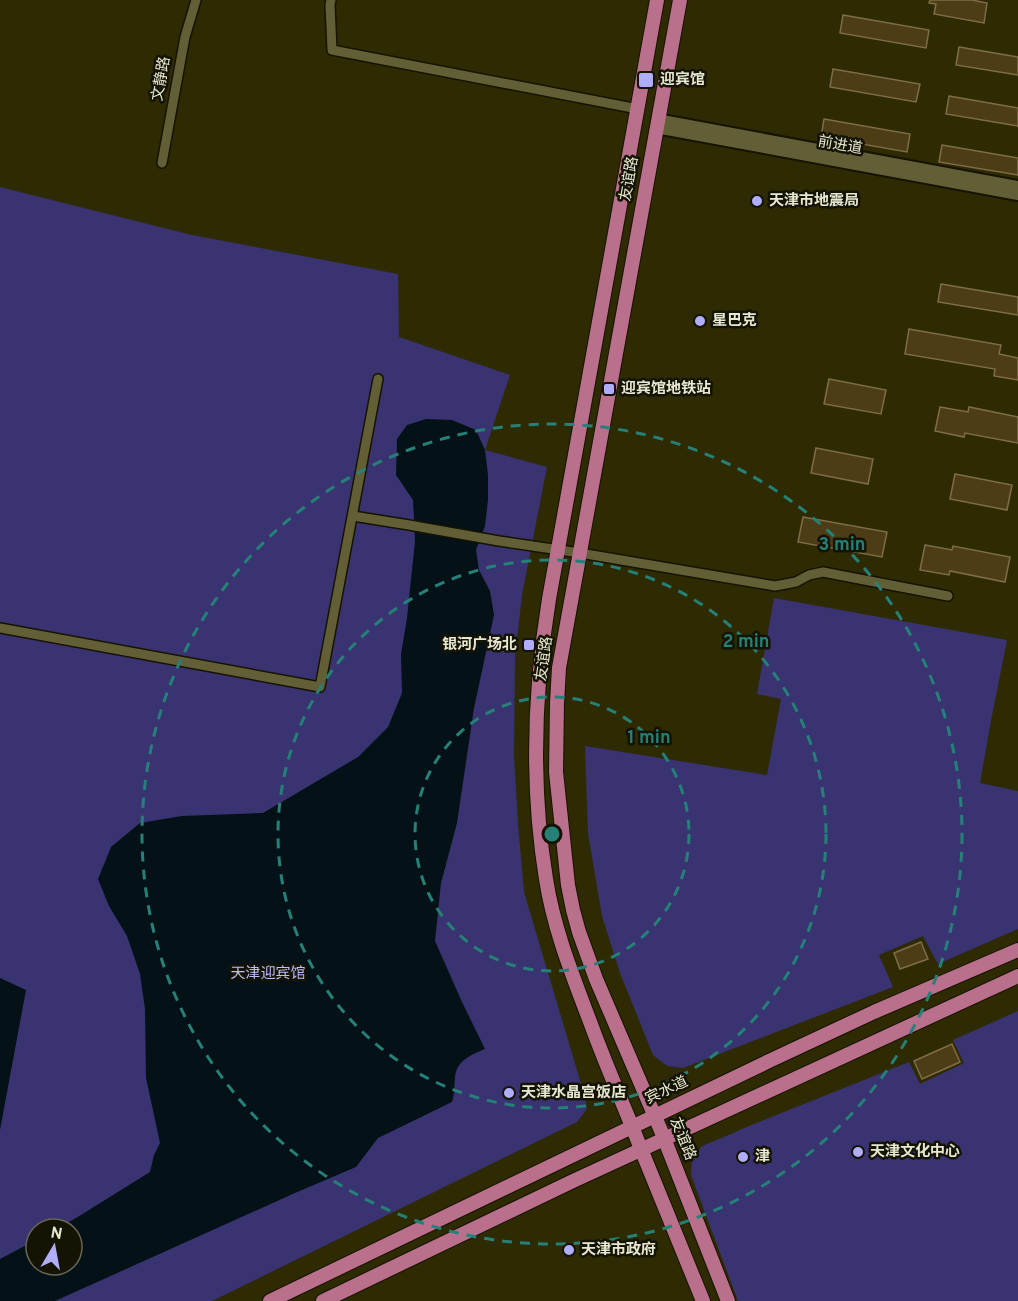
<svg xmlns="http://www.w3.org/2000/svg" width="1018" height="1301" font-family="Overpass,'Noto Sans SC',sans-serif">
<rect width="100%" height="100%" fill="#2e2b02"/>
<!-- green -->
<g fill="#3a3371" fill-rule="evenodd">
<path d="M0 187 192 235 398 274 399 337 510 375 485 450 547 467 522 595 515 657 514 755 518 825 524 892 585 1097 587 1109 577 1122 212 1301H0ZM36 1229H72V1265H36Z"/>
<path d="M774 598 1007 640 990 726 980 783 1018 791V929L938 964 923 936 879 955 893 987 683 1068 667 1066 653 1055 620 973 602 916 588 833 585 746 767 775 781 699 757 694Z"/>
<path d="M1018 1011V1301H738L691 1175 692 1159 702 1146 736 1132 739 1130 909 1062 920 1084 964 1063 953 1040Z"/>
</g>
<!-- water -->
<g fill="#041218">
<path d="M426 419 452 420 476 430 485 450 488 475V500L485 526 476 550 479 570 490 591 494 615 474 708 457 823 441 883 435 941 462 1002 485 1049C471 1055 457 1060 455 1077 454 1086 455 1093 452 1102L378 1138 356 1167 295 1193 55 1301H0V1259L36 1240V1265H72V1229H56L76 1218 150 1172 154 1155 160 1143 146 1078 145 1009 140 974 127 936 109 906 98 879 111 847 140 823 182 816 263 813 358 757 388 727 402 693 401 654 407 618 415 541 413 500 396 475 397 439 407 425Z"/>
<path d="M0 978 26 990 0 1130Z"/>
</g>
<!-- building -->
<g fill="#4d3d17" stroke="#7f6d47" stroke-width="1.5">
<path d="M930 0H972L987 3 984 23 934 14 936 4 929 3Z"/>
<path d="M843 15 929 30 926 48 840 33Z"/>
<path d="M959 47 1018 57V75L956 65Z"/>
<path d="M833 69 920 84 916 102 830 87Z"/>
<path d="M949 96 1018 108V126L946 114Z"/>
<path d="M824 119 910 134 907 152 821 137Z"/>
<path d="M942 145 1018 158V175L939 162Z"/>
<path d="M941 284 1018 297V315L938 302Z"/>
<path d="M909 329 1001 345 999 354 1018 358V380L994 376 995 369 905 354Z"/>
<path d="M829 379 886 390 881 414 824 404Z"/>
<path d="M940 407 968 412 969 407 1018 417V443L965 433 964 437 935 431Z"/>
<path d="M816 448 873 459 868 484 811 473Z"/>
<path d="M955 474 1012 485 1007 510 950 499Z"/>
<path d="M803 517 887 532 882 557 798 542Z"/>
<path d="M925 545 952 550 953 546 1010 557 1005 582 950 571 949 575 920 570Z"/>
<path d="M921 942 928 959 900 969 894 953Z"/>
<path d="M952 1044 960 1062 922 1079 914 1061Z"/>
</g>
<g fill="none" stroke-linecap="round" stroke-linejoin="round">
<!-- minor casing -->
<g stroke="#161300" stroke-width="12">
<g id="minor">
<path d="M331 0 330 5 332 50 638 109"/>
<path d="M162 163 185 37 196 0"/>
<path d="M353 516 409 525 499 541 580 553 775 586 796 582 809 575 823 572 948 596"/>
<path d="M0 628 320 687 378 379"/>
</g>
</g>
<!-- tertiary casing -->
<g stroke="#161300" stroke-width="14">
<g id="tertiary">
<path d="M657 119 1018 186"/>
<path d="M656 128 1018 195"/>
</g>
</g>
<!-- primary casing -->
<g stroke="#161300" stroke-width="16">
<g id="primary">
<path d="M657 0 549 599C534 691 531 787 546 879 554 931 574 979 592 1027 607 1068 625 1108 641 1149 662 1200 682 1250 703 1301"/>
<path d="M680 0 559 668 557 703 556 772 568 885 573 910 579 932 596 979 662 1133 728 1301"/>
<path d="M270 1301 769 1061 874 1012 1018 950"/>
<path d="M323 1301 573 1181 1018 976"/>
</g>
</g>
<!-- minor -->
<use href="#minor" stroke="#625f37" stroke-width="9"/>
<!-- tertiary -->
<use href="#tertiary" stroke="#625f37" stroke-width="10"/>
<!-- primary -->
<use href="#primary" stroke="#ba6f8c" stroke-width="14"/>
</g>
<!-- distance rings -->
<g fill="none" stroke="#258178" stroke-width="3" stroke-dasharray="10 8">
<circle cx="552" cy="834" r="137"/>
<circle cx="552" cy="834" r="274"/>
<circle cx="552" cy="834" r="410"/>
</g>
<!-- markers -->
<g fill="#b0aefa" stroke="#141304" stroke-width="2">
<rect x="638" y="72" width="16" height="16" rx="3"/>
<circle cx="757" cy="201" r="6"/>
<circle cx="700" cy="321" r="6"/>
<rect x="603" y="383" width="12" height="12" rx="3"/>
<rect x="523" y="639" width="12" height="12" rx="3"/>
<circle cx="509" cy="1093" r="6"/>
<circle cx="858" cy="1152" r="6"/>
<circle cx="743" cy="1157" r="6"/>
<circle cx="569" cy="1250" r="6"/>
</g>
<g text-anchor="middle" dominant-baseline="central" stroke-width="5" stroke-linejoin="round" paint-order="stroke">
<!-- street labels -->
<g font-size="15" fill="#e8e7d1" stroke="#141304">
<text transform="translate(162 79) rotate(-80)">文静路</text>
<text transform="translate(840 146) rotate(10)">前进道</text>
<text transform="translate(630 179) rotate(-80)">友谊路</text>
<text transform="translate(545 659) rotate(-82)">友谊路</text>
<text transform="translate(667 1091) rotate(-25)">宾水道</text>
<text transform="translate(682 1139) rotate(68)">友谊路</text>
</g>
<!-- poi labels -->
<g font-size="15" font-weight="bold" fill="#e8e7d1" stroke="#141304" text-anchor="start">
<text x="660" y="80">迎宾馆</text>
<text x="769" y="201">天津市地震局</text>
<text x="712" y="321">星巴克</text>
<text x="621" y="389">迎宾馆地铁站</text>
<text x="517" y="645" text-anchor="end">银河广场北</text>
<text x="521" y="1093">天津水晶宫饭店</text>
<text x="870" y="1152">天津文化中心</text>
<text x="755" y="1157">津</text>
<text x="581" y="1250">天津市政府</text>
</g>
<!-- park labels -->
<g font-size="15" fill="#bebefd" stroke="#141304">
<text x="268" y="974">天津迎宾馆</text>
</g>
</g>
<circle cx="552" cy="834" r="9" fill="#258178" stroke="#141304" stroke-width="3"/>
<g font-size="18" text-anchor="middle" font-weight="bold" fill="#258178" stroke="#141304" stroke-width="5" stroke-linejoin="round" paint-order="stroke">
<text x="842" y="550">3 min</text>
<text x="746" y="647">2 min</text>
<text x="649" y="743">1 min</text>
</g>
<!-- north arrow -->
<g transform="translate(54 1247) rotate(10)"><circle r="28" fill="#141304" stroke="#696856" stroke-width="1.5"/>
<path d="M0-4.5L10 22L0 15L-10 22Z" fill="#b0aefa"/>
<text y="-9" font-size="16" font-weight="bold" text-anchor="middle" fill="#e8e7d1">N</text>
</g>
</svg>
